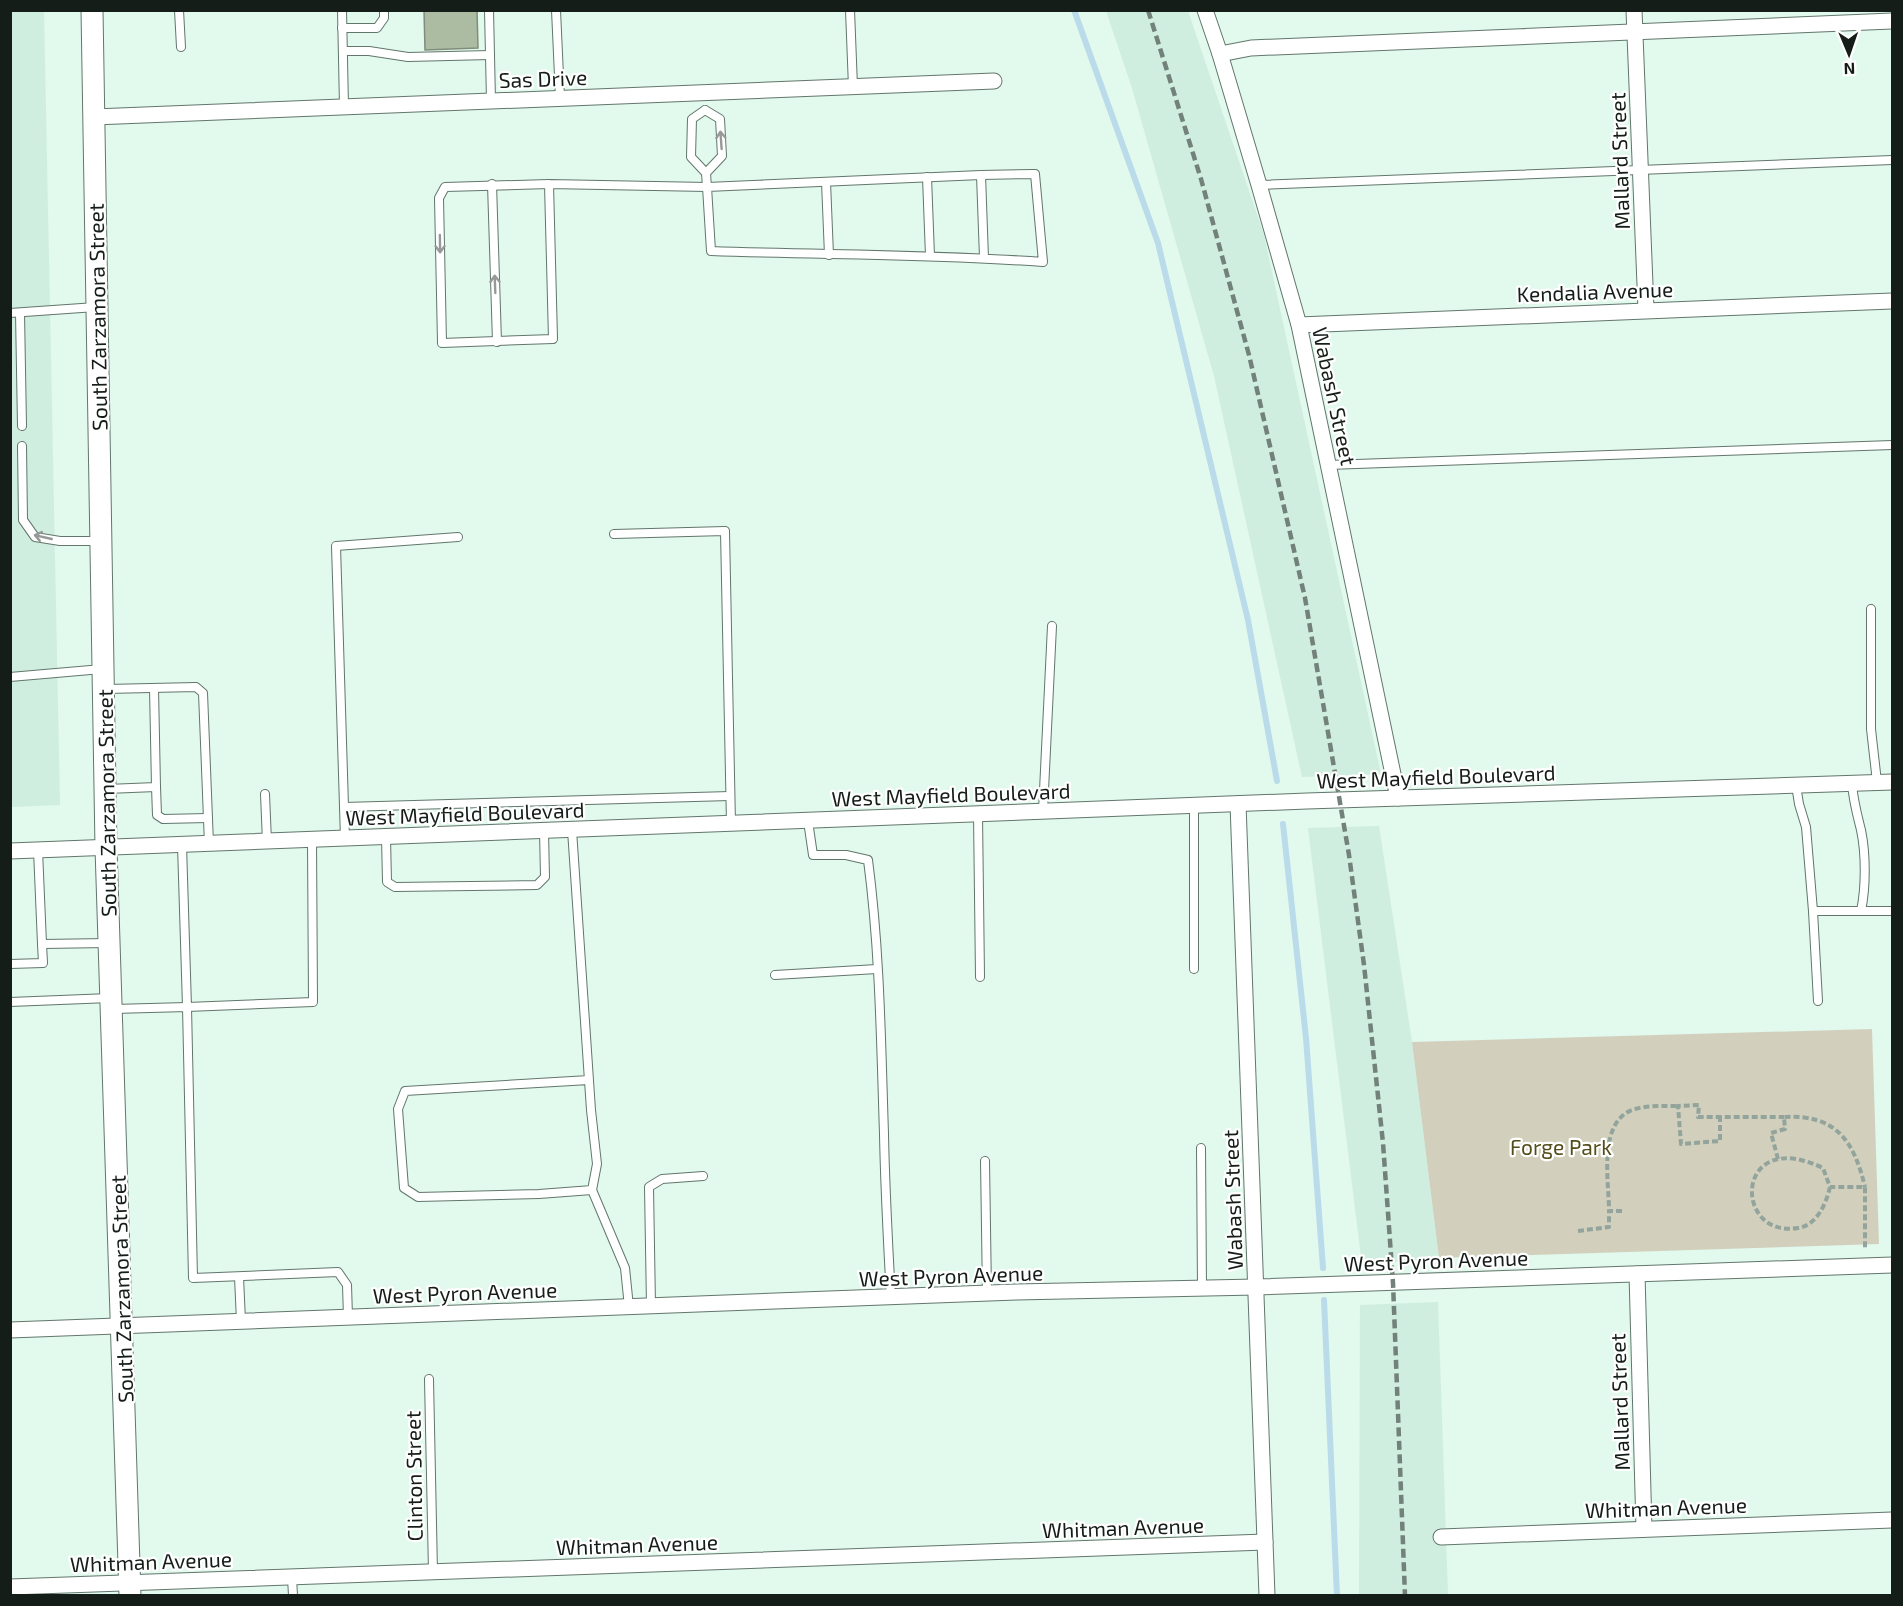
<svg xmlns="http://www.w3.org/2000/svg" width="1903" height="1606" font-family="'Exo 2',sans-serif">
<rect width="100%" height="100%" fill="#e2f9ed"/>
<!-- built -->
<g fill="#cfeedf">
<path d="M10 11H44L60 805 11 807Z"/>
<path d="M1106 11H1188L1264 235 1381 774 1302 777 1214 376 1132 88Z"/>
<path d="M1379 826 1412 1042 1439 1258 1362 1265 1308 828Z"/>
<path d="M1438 1302 1448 1595 1359 1596 1360 1305Z"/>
</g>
<!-- green -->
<path fill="#d2d0bd" d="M1872 1029 1879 1244 1439 1258 1412 1042Z"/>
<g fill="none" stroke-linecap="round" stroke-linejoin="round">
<!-- stream -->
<g stroke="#badbe9" stroke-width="6">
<path d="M1074 10 1158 243 1248 620 1277 781"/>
<path d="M1283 824 1306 1038 1323 1268"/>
<path d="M1324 1300 1337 1596"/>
</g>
</g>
<!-- building -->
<path fill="#acbca2" stroke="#818c7b" stroke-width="1.5" d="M424 10H477L478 48 425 50Z"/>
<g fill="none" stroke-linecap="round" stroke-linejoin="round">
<!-- service casing -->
<g stroke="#62766c" stroke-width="10">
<g id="service">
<path d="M179 10 181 47"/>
<path d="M342 10 344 107"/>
<path d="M489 10 491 101"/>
<path d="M556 10 560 98"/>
<path d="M850 10 853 87"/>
<path d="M342 28H377L384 18V10"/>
<path d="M343 51H369L408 57 490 55"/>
<path d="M705 110 692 119 691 157 706 173"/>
<path d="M981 175 707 187 711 251C822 255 933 254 1043 262L1035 174 981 175 984 258"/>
<path d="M927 177 930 256"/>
<path d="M826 182 829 255"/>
<path d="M492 184 497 342"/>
<path d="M549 184 553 339 442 343 439 198 445 187 549 184 707 187 706 173 722 156 720 119 705 110"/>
<path d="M1259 185 1892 160"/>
<path d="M10 313 96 307"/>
<path d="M20 313 22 426"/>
<path d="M22 446 23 520 35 537 60 541H100"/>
<path d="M1328 465 1892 445"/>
<path d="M614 534 725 531 731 824"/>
<path d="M1871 609V729L1877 782"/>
<path d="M10 677 102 669"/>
<path d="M106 689 196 687 203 693 209 844"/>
<path d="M1796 785 1799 804 1806 827 1813 911H1861C1866 887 1866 854 1861 830 1857 814 1853 800 1852 783"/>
<path d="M156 787 157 815 163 819 208 818"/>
<path d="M107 789 156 787 154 688"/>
<path d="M265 794 267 842"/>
<path d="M344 807 730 796"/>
<path d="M1043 811 1052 626"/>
<path d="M978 814 980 977"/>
<path d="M808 821 813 855H846L868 860C880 951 881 1043 884 1134 885 1189 888 1244 891 1298"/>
<path d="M572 830 591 1110 597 1164 592 1190 539 1194 418 1197 404 1188 398 1109 405 1091 589 1080"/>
<path d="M386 837 387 882 395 887 537 885 545 877 544 831"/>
<path d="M345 839 336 546 458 537"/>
<path d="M182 845 187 1007 313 1002 312 840"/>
<path d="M38 850 42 944 108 943"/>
<path d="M1813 911 1818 1001"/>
<path d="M1861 911H1892"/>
<path d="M10 964 43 963 42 944"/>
<path d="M1194 969V805"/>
<path d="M775 975 877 969"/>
<path d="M10 1002 110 998"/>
<path d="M113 1009 187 1007 193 1278 338 1272 347 1285 348 1317"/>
<path d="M1201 1148 1202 1288"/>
<path d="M985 1161 987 1294"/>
<path d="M592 1190 625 1268 629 1307"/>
<path d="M239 1277 241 1321"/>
<path d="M651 1306 649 1187 662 1179 703 1176"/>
<path d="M429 1379 433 1572"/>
<path d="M292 1577 293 1596"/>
</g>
</g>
<!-- minor casing -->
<g stroke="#62766c" stroke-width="17">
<g id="minor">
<path d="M1205 10 1220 54 1259 185 1299 325 1398 798"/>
<path d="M1634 10 1646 310"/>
<path d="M1220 54 1251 48 1892 21"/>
<path d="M94 117 994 81"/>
<path d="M1299 325 1892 301"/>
<path d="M1238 804 1267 1596"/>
<path d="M10 851 1307 801 1892 782"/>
<path d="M1637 1274 1644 1529"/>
<path d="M10 1330 1016 1292 1256 1287 1892 1265"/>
<path d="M1441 1537 1892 1520"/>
<path d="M10 1587 1265 1542"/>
</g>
</g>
<!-- secondary casing -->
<g stroke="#62766c" stroke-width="23">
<path id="secondary" d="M92 10 106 848 130 1596"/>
</g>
<!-- path -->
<g stroke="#92a49b" stroke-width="4" stroke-dasharray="6 3" stroke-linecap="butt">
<path d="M1720 1116V1141L1681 1144 1678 1106 1699 1105 1698 1117H1784"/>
<path d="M1778 1159 1771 1133 1785 1129 1784 1117C1836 1114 1854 1141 1865 1187"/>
<path d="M1830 1187C1826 1204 1817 1225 1798 1228 1732 1239 1734 1125 1823 1168L1830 1187H1865V1250"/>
<path d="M1622 1211H1609C1609 1181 1597 1120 1635 1109 1649 1105 1664 1106 1678 1106"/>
<path d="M1578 1231 1609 1227V1211"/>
</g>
<!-- service -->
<use href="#service" stroke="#fff" stroke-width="8"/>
<!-- minor -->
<use href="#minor" stroke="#fff" stroke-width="15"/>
<!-- secondary -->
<use href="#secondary" stroke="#fff" stroke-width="21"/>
<!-- rail -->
<path stroke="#728179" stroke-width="4.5" stroke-dasharray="9 4.5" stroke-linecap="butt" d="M1148 10 1201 179 1249 355 1305 598 1349 855 1364 965 1383 1143 1393 1283 1405 1596"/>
</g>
<!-- one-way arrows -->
<defs><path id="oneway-shaft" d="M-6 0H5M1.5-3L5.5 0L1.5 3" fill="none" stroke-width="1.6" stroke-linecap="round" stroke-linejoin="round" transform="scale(1.5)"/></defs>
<g stroke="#969998">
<use href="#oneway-shaft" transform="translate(721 140) rotate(-94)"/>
<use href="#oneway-shaft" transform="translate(440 244) rotate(89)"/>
<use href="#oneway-shaft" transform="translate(495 284) rotate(-92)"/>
<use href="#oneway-shaft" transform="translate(43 537) rotate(-167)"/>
</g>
<g text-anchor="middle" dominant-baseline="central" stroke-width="4.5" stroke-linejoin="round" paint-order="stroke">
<!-- street labels -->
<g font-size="21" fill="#151d19" stroke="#fff">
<text transform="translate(543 78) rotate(-2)">Sas Drive</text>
<text transform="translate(1619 161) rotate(-92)">Mallard Street</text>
<text transform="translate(1595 291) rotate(-2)">Kendalia Avenue</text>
<text transform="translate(97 317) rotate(-91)">South Zarzamora Street</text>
<text transform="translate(1335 396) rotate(78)">Wabash Street</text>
<text transform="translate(1436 776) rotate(-2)">West Mayfield Boulevard</text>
<text transform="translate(951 794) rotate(-2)">West Mayfield Boulevard</text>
<text transform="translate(106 803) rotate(-91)">South Zarzamora Street</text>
<text transform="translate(465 813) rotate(-2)">West Mayfield Boulevard</text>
<text transform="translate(1232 1200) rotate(-92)">Wabash Street</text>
<text transform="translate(1436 1260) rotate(-2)">West Pyron Avenue</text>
<text transform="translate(951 1275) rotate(-2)">West Pyron Avenue</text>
<text transform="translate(121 1289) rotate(-92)">South Zarzamora Street</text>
<text transform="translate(465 1292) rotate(-2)">West Pyron Avenue</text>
<text transform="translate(1619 1402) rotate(-92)">Mallard Street</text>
<text transform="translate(413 1476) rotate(-91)">Clinton Street</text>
<text transform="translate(1666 1507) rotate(-2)">Whitman Avenue</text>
<text transform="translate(1123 1527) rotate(-2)">Whitman Avenue</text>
<text transform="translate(637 1544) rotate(-2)">Whitman Avenue</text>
<text transform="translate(151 1561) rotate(-2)">Whitman Avenue</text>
</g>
<!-- park labels -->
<g font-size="21" fill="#544d1b" stroke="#fff">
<text x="1561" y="1146">Forge Park</text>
</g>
</g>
<!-- border -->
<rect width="1903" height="1606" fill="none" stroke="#151d19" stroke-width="24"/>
<!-- north arrow -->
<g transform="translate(1849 54) rotate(178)" stroke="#ffffff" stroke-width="4.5" paint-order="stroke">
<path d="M0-4.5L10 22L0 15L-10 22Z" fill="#151d19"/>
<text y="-9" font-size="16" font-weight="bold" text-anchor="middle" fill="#151d19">N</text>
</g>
</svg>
